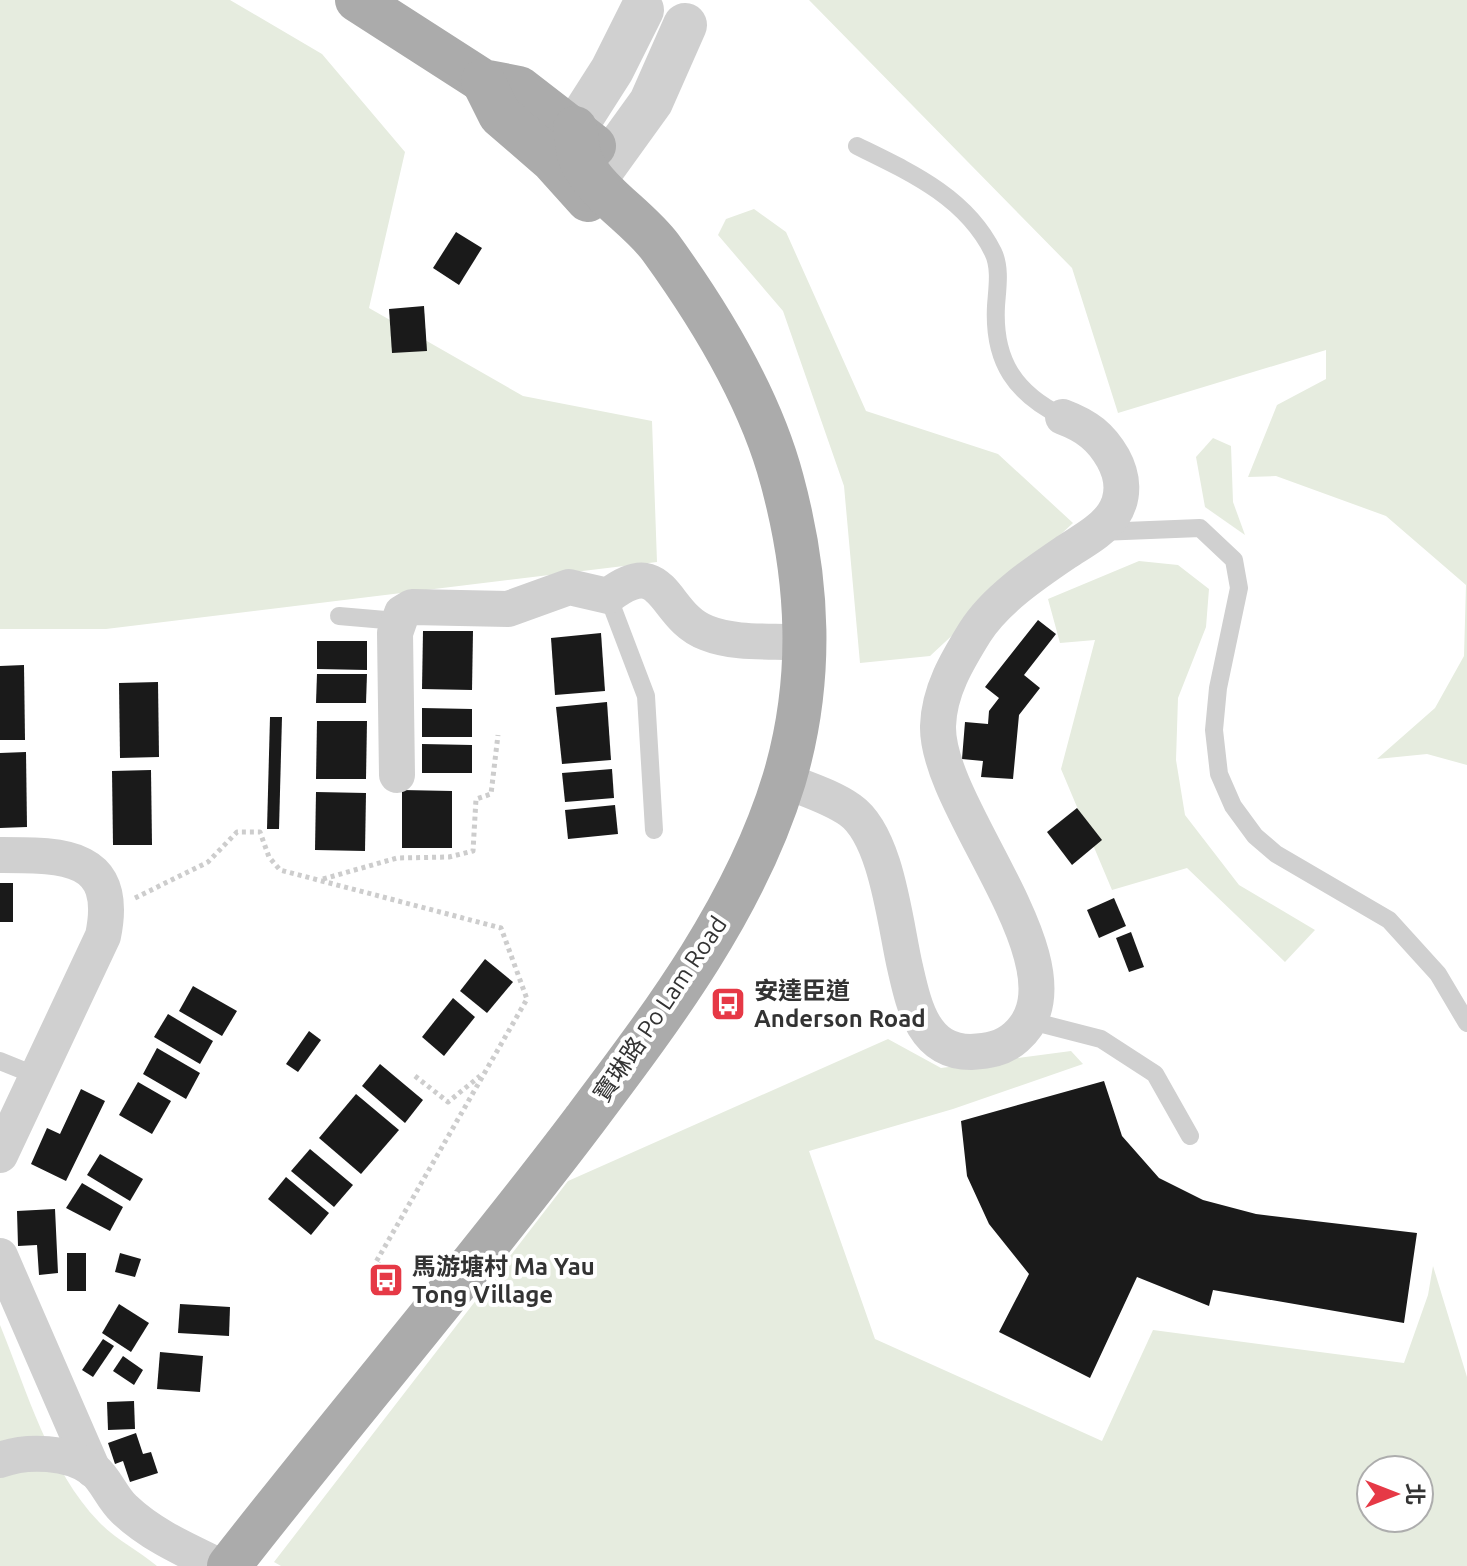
<svg xmlns="http://www.w3.org/2000/svg" width="1467" height="1566" font-family="Ubuntu,'Noto Sans TC',sans-serif">
<rect width="100%" height="100%" fill="#fff"/>
<!-- green -->
<g fill="#e6ecdf" fill-rule="evenodd">
<path d="M0 0H230L322 54 405 152 369 308 523 396 652 421 657 562 106 629H0Z"/>
<path d="M809 0H1467V765L1427 754 1377 759 1435 708 1464 656 1466 585 1386 516 1276 476 1248 477 1277 405 1326 379V350L1118 413 1072 268Z"/>
<path d="M754 209 786 232 866 411 998 454 1073 523 930 656 860 663 844 486 783 311 718 235 726 219Z"/>
<path d="M1213 438 1231 446 1233 502 1245 535 1205 507 1196 457Z"/>
<path d="M1139 561 1178 565 1209 589 1206 627 1178 698 1176 760 1185 815 1239 885 1315 930 1285 962 1187 868 1112 890 1061 769 1095 640 1060 643 1048 599Z"/>
<path d="M888 1039 941 1068 1071 1051 1083 1064 953 1109 809 1151 875 1339 1102 1441 1153 1330 1404 1363 1428 1295 1433 1266 1467 1377V1566H281L274 1562 568 1181ZM1371 1470H1419V1518H1371Z"/>
<path d="M0 1325C27 1391 49 1470 99 1522 115 1539 139 1551 157 1566H0Z"/>
</g>
<!-- building -->
<g fill="#1a1a1a">
<path d="M456 232 482 248 459 285 433 268Z"/>
<path d="M424 306 427 351 392 353 389 309Z"/>
<path d="M1038 620 1056 634 1024 675 1040 688 1019 715 1013 779 981 777 983 761 962 759 965 722 988 724 989 711 999 698 985 687Z"/>
<path d="M423 631H473L472 690 422 689Z"/>
<path d="M601 633 605 691 555 695 551 638Z"/>
<path d="M317 641H367V670L317 669Z"/>
<path d="M24 665 25 740H0V666Z"/>
<path d="M317 674H367L366 703H316Z"/>
<path d="M158 682 159 757 120 758 119 683Z"/>
<path d="M607 702 611 760 562 764 556 707Z"/>
<path d="M422 708 472 709V737H422Z"/>
<path d="M270 717H282L279 829H267Z"/>
<path d="M317 721H367L366 779H316Z"/>
<path d="M422 744 472 745V773H422Z"/>
<path d="M26 752 27 827 0 828V753Z"/>
<path d="M612 769 614 798 565 802 562 773Z"/>
<path d="M151 770 152 845H113L112 771Z"/>
<path d="M402 790 452 791V848H402Z"/>
<path d="M316 792 366 793 365 851 315 850Z"/>
<path d="M615 805 618 834 568 839 565 810Z"/>
<path d="M1077 808 1102 840 1072 865 1047 832Z"/>
<rect x="0" y="883" width="13" height="39"/>
<path d="M1114 898 1126 926 1099 938 1087 910Z"/>
<path d="M1131 932 1144 967 1129 972 1116 938Z"/>
<path d="M485 959 513 982 487 1013 460 991Z"/>
<path d="M193 986 237 1011 222 1036 179 1011Z"/>
<path d="M453 998 475 1017 444 1056 422 1037Z"/>
<path d="M168 1014 213 1041 200 1064 154 1037Z"/>
<path d="M309 1031 321 1040 298 1072 286 1064Z"/>
<path d="M157 1048 200 1073 186 1099 143 1074Z"/>
<path d="M380 1064 423 1100 405 1123 362 1086Z"/>
<path d="M1104 1081 1122 1136 1159 1178 1203 1200 1256 1214 1417 1233 1404 1323 1213 1290 1209 1306 1137 1277 1090 1378 999 1332 1029 1274 989 1224 967 1176 961 1121Z"/>
<path d="M138 1082 171 1101 152 1134 119 1115Z"/>
<path d="M81 1089 105 1101 66 1181 31 1164 47 1128 60 1134Z"/>
<path d="M356 1094 399 1130 361 1174 319 1138Z"/>
<path d="M310 1149 353 1185 334 1207 291 1171Z"/>
<path d="M100 1154 143 1179 130 1201 87 1175Z"/>
<path d="M286 1177 329 1213 311 1235 268 1199Z"/>
<path d="M82 1183 123 1207 110 1231 66 1208Z"/>
<path d="M55 1209 58 1273 39 1275 37 1245 18 1246 17 1211Z"/>
<rect x="67" y="1253" width="19" height="38"/>
<path d="M120 1253 141 1259 135 1277 115 1272Z"/>
<path d="M119 1304 149 1323 131 1352 102 1333Z"/>
<path d="M180 1304 230 1307 229 1336 178 1333Z"/>
<path d="M103 1339 114 1346 93 1377 82 1370Z"/>
<path d="M160 1352 203 1356 200 1392 157 1389Z"/>
<path d="M123 1356 143 1370 134 1385 113 1371Z"/>
<path d="M134 1401 135 1429 108 1430 107 1402Z"/>
<path d="M136 1433 143 1454 151 1452 158 1473 130 1482 123 1461 115 1464 108 1443Z"/>
</g>
<g fill="none" stroke-linecap="round" stroke-linejoin="round">
<!-- path -->
<g stroke="#cdcdcd" stroke-width="5" stroke-dasharray="4 4" stroke-linecap="butt">
<path d="M323 879 397 858 449 857 473 851 476 799 491 794 498 735"/>
<path d="M135 898 208 862 237 832H260L269 857 280 870 501 928 527 999 376 1262 388 1272"/>
<path d="M415 1076 448 1102 480 1076"/>
</g>
<!-- service -->
<g stroke="#d0d0d0" stroke-width="18">
<path d="M857 146C910 172 966 197 993 252 1001 268 997 290 996 306 993 362 1016 394 1063 417"/>
<path d="M1100 532 1200 528 1234 560 1239 588 1218 688 1214 730 1219 774 1233 806 1255 836 1276 854 1389 920 1438 974 1467 1023"/>
<path d="M608 596 646 696 654 830"/>
<path d="M339 616 397 621"/>
<path d="M1031 1021 1101 1039 1155 1074 1190 1136"/>
<path d="M0 1061 37 1076"/>
</g>
<!-- minor -->
<g stroke="#d0d0d0" stroke-width="36">
<path d="M397 775 395 633 402 613 412 607 508 609 569 587 608 596C666 551 662 617 707 633 737 645 776 640 807 643"/>
<path d="M784 780C805 789 830 796 850 810 887 836 895 924 905 967 914 1006 923 1052 971 1052 987 1051 1003 1049 1016 1037 1091 971 936 810 938 726 939 691 957 661 975 632 995 600 1035 573 1066 552 1081 542 1102 531 1113 515 1125 497 1123 476 1113 458 1101 437 1087 426 1063 417"/>
<path d="M0 855C63 855 120 854 103 936L0 1155"/>
<path d="M0 1256 93 1470"/>
<path d="M0 1460C26 1450 70 1451 94 1470 106 1480 112 1498 124 1509 151 1535 186 1550 219 1566"/>
</g>
<!-- tertiary -->
<g stroke="#d0d0d0" stroke-width="44">
<path d="M575 128 612 70 642 10"/>
<path d="M584 195 651 102 685 25"/>
</g>
<!-- primary -->
<g stroke="#ababab" stroke-width="44">
<path d="M357 0 483 81 519 88 594 146"/>
<path d="M483 81 500 115 552 160 588 200"/>
<path d="M229 1566C345 1417 469 1273 583 1122 662 1017 745 908 784 780 814 679 809 580 782 480 760 397 711 317 661 248 638 217 599 196 581 161 577 151 577 138 575 128"/>
</g>
</g>
<!-- icons -->
<defs>
<g id="bus-square" transform="scale(1.8)"><rect x="-9" y="-9" width="18" height="18" rx="4" fill="#e63946" stroke="#fff"/><path d="M-5-6H5V4H4V6H2V4H-2V6H-4V4H-5ZM-3.5-4V0h7V-4ZM-3.5 1.2v1.5H-2V1.2ZM2 1.2v1.5H3.5V1.2Z" fill="#fff"/></g>
</defs>
<g fill-rule="evenodd">
<use href="#bus-square" x="728" y="1004"/>
<use href="#bus-square" x="386" y="1280"/>
</g>
<g text-anchor="middle" dominant-baseline="central" stroke-width="8" stroke-linejoin="round" paint-order="stroke">
<!-- poi labels -->
<g font-size="24" font-weight="bold" fill="#333" stroke="#fff" text-anchor="start">
<text x="754" y="990">安達臣道<tspan x="754" dy="28">Anderson Road</tspan></text>
<text x="412" y="1266">馬游塘村 Ma Yau<tspan x="412" dy="28">Tong Village</tspan></text>
</g>
<!-- street labels -->
<g font-size="24" fill="#333" stroke="#fff">
<text transform="translate(660 1009) rotate(-56)">寶琳路 Po Lam Road</text>
</g>
</g>
<!-- north arrow -->
<g transform="translate(1395 1494) rotate(90)"><circle r="38" fill="#ffffff" stroke="#adadad" stroke-width="2"/>
<path d="M0-6L14 30L0 20L-14 30Z" fill="#e63946"/>
<text y="-12" font-size="22" font-weight="bold" text-anchor="middle" fill="#333333">北</text>
</g>
</svg>
